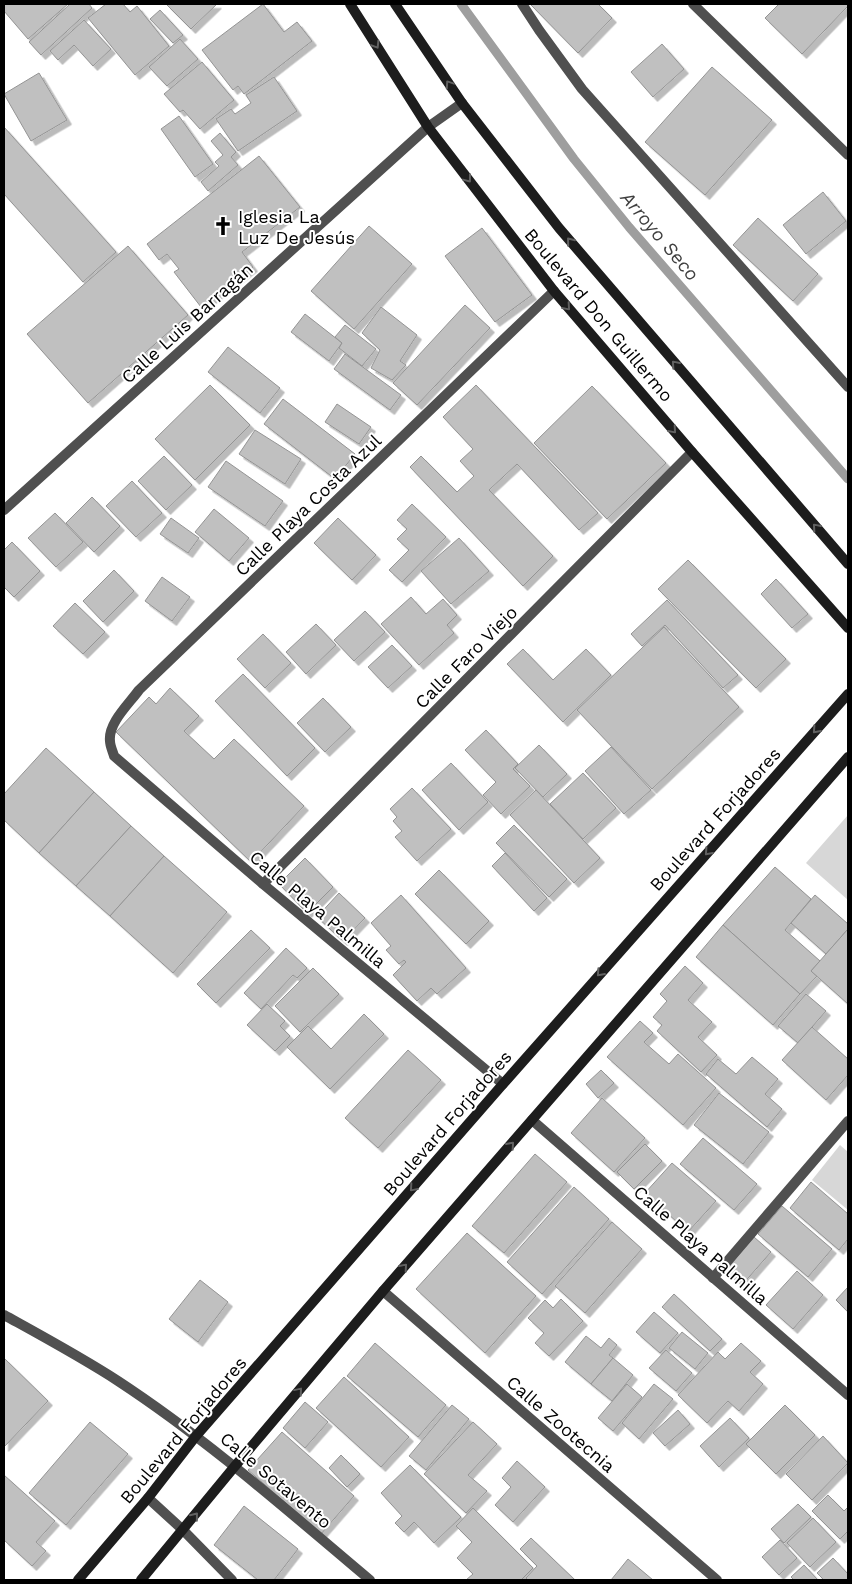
<svg xmlns="http://www.w3.org/2000/svg" width="852" height="1584" font-family="'Work Sans',sans-serif">
<defs>
<filter id="shadow"><feDropShadow dx="4.5" dy="4.5" stdDeviation="0" flood-color="#0004"/></filter>
</defs>
<rect width="100%" height="100%" fill="#fff"/>
<!-- green -->
<g fill="#d7d7d7">
<path d="M848 815V900L806 863Z"/>
<path d="M840 1145 848 1152V1210L812 1180Z"/>
</g>
<g fill="none" stroke-linecap="round" stroke-linejoin="round">
<!-- stream -->
<path stroke="#9e9e9e" stroke-width="9" d="M461 4 574 159 629 227 848 479"/>
</g>
<!-- building -->
<g fill="#c0c0c0" stroke="#949494" filter="url(#shadow)">
<path d="M4 4H68L28 39 4 11Z"/>
<path d="M70 4H89L92 8 41 55 29 42Z"/>
<path d="M106 4H123L130 12 137 6 169 46 135 75 88 18Z"/>
<path d="M166 4H217L191 29Z"/>
<path d="M263 4 284 32 297 22 312 41 244 94 238 86 233 90 202 50Z"/>
<path d="M533 4H598L612 18 578 53 531 5Z"/>
<path d="M779 4H848V6L802 54 765 18Z"/>
<path d="M160 10 183 35 173 43 150 19Z"/>
<path d="M84 20 111 49 93 66 74 45 58 60 50 51Z"/>
<path d="M180 39 198 59 167 86 149 67Z"/>
<path d="M662 44 684 69 653 97 631 72Z"/>
<path d="M202 62 234 100 200 129 183 110 180 112 164 94Z"/>
<path d="M712 67 772 120 705 195 645 142Z"/>
<path d="M39 73 67 120 31 141 4 94Z"/>
<path d="M274 77 297 111 238 151 216 119 231 109 235 114 251 103 246 95Z"/>
<path d="M179 116 213 164 195 177 161 129Z"/>
<path d="M4 127 116 252 83 282 4 194Z"/>
<path d="M220 133 236 152 231 157 238 165 208 191 201 182 219 166 215 162 223 155 211 141Z"/>
<path d="M259 156 300 207 242 252 253 267 201 307 174 272 179 269 167 254 159 260 147 244Z"/>
<path d="M823 192 846 221 806 254 783 225Z"/>
<path d="M758 218 818 274 793 301 733 245Z"/>
<path d="M369 226 412 264 354 329 311 291Z"/>
<path d="M482 228 532 295 495 322 445 256Z"/>
<path d="M128 246 188 315 88 403 27 334Z"/>
<path d="M465 305 490 328 417 405 393 383Z"/>
<path d="M381 307 417 335 400 361 406 365 392 380 371 368 380 350 362 333Z"/>
<path d="M305 314 342 343 329 361 291 332Z"/>
<path d="M345 325 376 349 362 366 339 348 342 343 335 337Z"/>
<path d="M228 347 280 388 260 413 208 372Z"/>
<path d="M345 354 401 395 390 410 334 369Z"/>
<path d="M210 385 250 425 195 480 155 439Z"/>
<path d="M476 385 598 513 579 530 517 464 489 490 553 556 523 586 410 467 421 456 457 492 474 476 460 461 473 449 443 417Z"/>
<path d="M592 386 666 463 607 519 534 443Z"/>
<path d="M283 399 355 454 335 479 264 424Z"/>
<path d="M337 404 371 427 359 444 325 422Z"/>
<path d="M255 430 301 459 285 484 239 454Z"/>
<path d="M164 456 192 485 166 510 138 481Z"/>
<path d="M226 461 283 501 265 526 208 487Z"/>
<path d="M132 481 162 513 136 537 106 506Z"/>
<path d="M92 497 120 526 94 552 66 523Z"/>
<path d="M412 504 446 537 402 582 389 570 409 550 397 539 407 529 397 520Z"/>
<path d="M214 509 249 538 229 561 195 532Z"/>
<path d="M55 513 83 542 56 567 28 538Z"/>
<path d="M171 518 199 538 188 553 160 534Z"/>
<path d="M338 518 376 555 352 580 314 543Z"/>
<path d="M459 538 489 571 451 604 421 571Z"/>
<path d="M12 542 40 571 14 597 4 587V550Z"/>
<path d="M688 560 786 659 756 688 658 589Z"/>
<path d="M114 570 134 591 103 622 83 601Z"/>
<path d="M162 577 190 597 172 621 145 601Z"/>
<path d="M776 579 808 614 792 628 761 594Z"/>
<path d="M411 597 426 614 443 599 457 615 447 625 454 633 419 665 381 624Z"/>
<path d="M667 600 738 675 723 688 665 625 642 646 631 634Z"/>
<path d="M75 603 105 632 83 654 53 626Z"/>
<path d="M365 611 385 632 354 661 334 640Z"/>
<path d="M316 624 336 645 306 674 286 652Z"/>
<path d="M664 627 739 707 652 789 577 710Z"/>
<path d="M263 634 291 663 265 688 237 659Z"/>
<path d="M392 645 412 666 388 688 368 667Z"/>
<path d="M523 649 553 680 586 649 611 675 563 722 507 664Z"/>
<path d="M243 674 315 748 287 776 215 701Z"/>
<path d="M170 688 199 716 184 731 214 759 234 739 304 806 251 862 116 732 149 697 156 704Z"/>
<path d="M323 698 351 727 325 752 297 723Z"/>
<path d="M486 730 518 764 513 769 530 786 501 814 483 795 496 782 465 750Z"/>
<path d="M539 745 567 774 543 797 515 768Z"/>
<path d="M611 747 651 790 624 814 585 771Z"/>
<path d="M46 748 94 792 39 853 4 820V794Z"/>
<path d="M451 763 488 802 459 830 422 790Z"/>
<path d="M583 773 616 808 583 839 550 804Z"/>
<path d="M412 788 451 829 417 861 395 837 402 831 393 821 397 817 390 809Z"/>
<path d="M536 790 600 858 574 883 510 815Z"/>
<path d="M94 792 131 826 76 886 39 853Z"/>
<path d="M514 825 567 879 549 897 496 843Z"/>
<path d="M131 826 164 856 110 916 76 886Z"/>
<path d="M505 853 547 898 534 911 492 866Z"/>
<path d="M164 856 227 912 173 973 110 916Z"/>
<path d="M305 858 333 887 307 913 279 884Z"/>
<path d="M775 867 811 899 785 930 820 961 811 971 817 976 800 994 723 925Z"/>
<path d="M439 870 489 921 466 944 415 894Z"/>
<path d="M339 893 365 918 343 941 317 917Z"/>
<path d="M401 895 466 968 437 994 431 988 417 1001 393 975 406 962 404 960 399 964 386 950 391 946 371 923Z"/>
<path d="M815 895 848 924V929L826 954 791 923Z"/>
<path d="M723 925 800 994 773 1025 696 957Z"/>
<path d="M848 929V1004L811 971Z"/>
<path d="M251 930 270 948 216 1003 197 984Z"/>
<path d="M286 948 307 968 297 978 293 975 261 1009 244 993Z"/>
<path d="M685 966 703 983 688 1000 712 1022 698 1037 717 1055 701 1072 657 1031 662 1025 653 1017 667 1001 660 994Z"/>
<path d="M313 968 339 994 300 1032 275 1006Z"/>
<path d="M806 994 826 1011 798 1043 778 1026Z"/>
<path d="M267 1004 285 1021 280 1026 290 1036 275 1051 247 1025Z"/>
<path d="M364 1014 384 1034 330 1089 287 1047 308 1026 331 1049Z"/>
<path d="M640 1021 653 1033 644 1042 669 1064 678 1054 716 1088 683 1125 607 1057Z"/>
<path d="M812 1027 848 1059V1075L826 1100 782 1060Z"/>
<path d="M408 1050 441 1080 378 1148 345 1118Z"/>
<path d="M752 1057 778 1079 765 1094 782 1109 767 1127 706 1074 718 1059 736 1074Z"/>
<path d="M601 1070 614 1083 598 1098 586 1084Z"/>
<path d="M719 1093 769 1132 743 1164 694 1125Z"/>
<path d="M602 1098 645 1138 614 1172 571 1133Z"/>
<path d="M703 1138 757 1184 734 1210 680 1164Z"/>
<path d="M645 1144 662 1161 634 1189 617 1172Z"/>
<path d="M535 1154 567 1182 504 1253 472 1226Z"/>
<path d="M672 1163 716 1201 688 1232 645 1193Z"/>
<path d="M811 1182 848 1214V1239L839 1250 790 1208Z"/>
<path d="M574 1187 609 1219 542 1294 507 1262Z"/>
<path d="M782 1206 832 1249 808 1277 758 1234Z"/>
<path d="M612 1222 642 1249 585 1313 555 1286Z"/>
<path d="M467 1233 536 1296 485 1353 416 1289Z"/>
<path d="M754 1237 771 1252 742 1285 725 1271Z"/>
<path d="M797 1271 823 1295 793 1329 766 1305Z"/>
<path d="M200 1280 228 1302 198 1342 169 1319Z"/>
<path d="M848 1287V1312L836 1300Z"/>
<path d="M674 1294 722 1339 710 1351 662 1307Z"/>
<path d="M561 1299 583 1321 549 1356 535 1343 544 1333 528 1318 545 1300 553 1308Z"/>
<path d="M654 1312 678 1333 660 1353 636 1332Z"/>
<path d="M682 1332 708 1353 695 1369 669 1348Z"/>
<path d="M586 1336 601 1348 609 1338 617 1345 609 1355 613 1358 591 1384 565 1362Z"/>
<path d="M375 1343 446 1405 418 1437 347 1376Z"/>
<path d="M741 1343 761 1361 750 1372 763 1384 739 1411 728 1401 707 1423 678 1395 718 1352 725 1359Z"/>
<path d="M666 1350 692 1373 676 1391 649 1368Z"/>
<path d="M4 1358 48 1401 4 1447Z"/>
<path d="M613 1358 633 1375 612 1401 591 1384Z"/>
<path d="M344 1377 409 1437 381 1467 316 1408Z"/>
<path d="M627 1384 642 1397 613 1431 598 1418Z"/>
<path d="M654 1384 673 1399 639 1439 622 1423Z"/>
<path d="M305 1402 328 1422 305 1448 283 1428Z"/>
<path d="M452 1405 469 1419 426 1470 409 1456Z"/>
<path d="M785 1405 815 1435 776 1474 746 1444Z"/>
<path d="M678 1410 690 1424 665 1446 653 1433Z"/>
<path d="M730 1418 749 1438 719 1467 700 1446Z"/>
<path d="M90 1422 128 1454 66 1525 29 1493Z"/>
<path d="M473 1422 497 1444 468 1475 487 1491 466 1513 424 1474Z"/>
<path d="M282 1432 354 1496 321 1534 248 1470Z"/>
<path d="M823 1436 848 1463 812 1500 786 1474Z"/>
<path d="M341 1455 360 1474 347 1487 329 1468Z"/>
<path d="M517 1461 545 1487 513 1522 495 1505 511 1487 502 1478Z"/>
<path d="M410 1465 461 1517 434 1543 414 1522 404 1532 395 1523 402 1516 381 1493Z"/>
<path d="M4 1475 55 1521 36 1542 46 1551 32 1566 4 1540Z"/>
<path d="M828 1495 844 1511 848 1507V1531L840 1539 812 1511Z"/>
<path d="M798 1504 811 1517 784 1543 771 1529Z"/>
<path d="M244 1506 298 1549 274 1580H258L214 1545Z"/>
<path d="M473 1508 533 1568 521 1580H466L473 1574 457 1558 472 1542 456 1526Z"/>
<path d="M813 1518 836 1542 810 1567 787 1543Z"/>
<path d="M531 1538 575 1580H528L526 1578 537 1566 520 1549Z"/>
<path d="M780 1540 797 1558 779 1575 762 1557Z"/>
<path d="M833 1558 848 1574V1580H824L817 1573Z"/>
<path d="M628 1559 653 1580H611Z"/>
<path d="M804 1565 817 1579 815 1580H794L791 1577Z"/>
</g>
<g fill="none" stroke-linecap="round" stroke-linejoin="round">
<!-- street -->
<g stroke="#505050" stroke-width="10">
<path d="M522 4 539 30 582 89 848 387"/>
<path d="M693 4 848 155"/>
<path d="M4 510 428 127 462 103"/>
<path d="M263 884 692 452"/>
<path d="M503 1084 263 884 114 756C113 752 110 746 110 741 108 723 129 704 139 690L554 291"/>
<path d="M532 1120 848 1395"/>
<path d="M713 1278 848 1121"/>
<path d="M383 1291 717 1580"/>
<path d="M4 1315C42 1336 81 1357 118 1381 208 1440 288 1511 370 1580"/>
<path d="M148 1498 183 1530 232 1580"/>
</g>
<!-- secondary -->
<g stroke="#1d1d1d" stroke-width="10">
<path d="M350 4 428 127 554 291 692 452 848 628"/>
<path d="M395 4 462 103 559 228 848 564"/>
<path d="M78 1580 148 1498 196 1436 503 1084 848 694"/>
<path d="M141 1580 235 1466 383 1291 848 757"/>
</g>
</g>
<!-- one-way arrows -->
<defs><path id="oneway-chevron" d="M-2-3.5L2.5 0L-2 3.5" fill="none" stroke-width="1.6" stroke-linecap="round" stroke-linejoin="round" transform="scale(1.25)"/></defs>
<g stroke="#616161">
<use href="#oneway-chevron" transform="translate(376 45) rotate(58)"/>
<use href="#oneway-chevron" transform="translate(449 84) rotate(-124)"/>
<use href="#oneway-chevron" transform="translate(468 179) rotate(53)"/>
<use href="#oneway-chevron" transform="translate(570 241) rotate(-129)"/>
<use href="#oneway-chevron" transform="translate(567 307) rotate(49)"/>
<use href="#oneway-chevron" transform="translate(675 364) rotate(-131)"/>
<use href="#oneway-chevron" transform="translate(673 430) rotate(49)"/>
<use href="#oneway-chevron" transform="translate(816 527) rotate(-131)"/>
<use href="#oneway-chevron" transform="translate(816 730) rotate(132)"/>
<use href="#oneway-chevron" transform="translate(708 852) rotate(132)"/>
<use href="#oneway-chevron" transform="translate(600 973) rotate(132)"/>
<use href="#oneway-chevron" transform="translate(511 1145) rotate(-49)"/>
<use href="#oneway-chevron" transform="translate(413 1188) rotate(131)"/>
<use href="#oneway-chevron" transform="translate(404 1267) rotate(-49)"/>
<use href="#oneway-chevron" transform="translate(299 1391) rotate(-50)"/>
<use href="#oneway-chevron" transform="translate(195 1516) rotate(-51)"/>
</g>
<!-- icons -->
<defs>
<g id="church-bare" transform="scale(1.5)"><path d="M-1.2-6h2.4v3.5h3.3v2.4h-3.3V6h-2.4V-.1h-3.3v-2.4h3.3Z" fill="#000" stroke="#fff" stroke-width="2.5" paint-order="stroke"/></g>
</defs>
<g fill-rule="evenodd">
<use href="#church-bare" x="223" y="226"/>
</g>
<g text-anchor="middle" dominant-baseline="central" stroke-width="4" stroke-linejoin="round" paint-order="stroke">
<!-- poi labels -->
<g font-size="18" fill="#000" stroke="#fff" text-anchor="start">
<text x="238" y="216">Iglesia La<tspan x="238" dy="21">Luz De Jesús</tspan></text>
</g>
<!-- street labels -->
<g font-size="18" fill="#000" stroke="#fff">
<text transform="translate(599 315) rotate(50)">Boulevard Don Guillermo</text>
<text transform="translate(187 323) rotate(-42)">Calle Luis Barragán</text>
<text transform="translate(308 505) rotate(-44)">Calle Playa Costa Azul</text>
<text transform="translate(466 657) rotate(-45)">Calle Faro Viejo</text>
<text transform="translate(715 819) rotate(-48)">Boulevard Forjadores</text>
<text transform="translate(318 909) rotate(40)">Calle Playa Palmilla</text>
<text transform="translate(447 1123) rotate(-49)">Boulevard Forjadores</text>
<text transform="translate(701 1245) rotate(41)">Calle Playa Palmilla</text>
<text transform="translate(561 1424) rotate(41)">Calle Zootecnia</text>
<text transform="translate(183 1430) rotate(-50)">Boulevard Forjadores</text>
<text transform="translate(276 1480) rotate(40)">Calle Sotavento</text>
</g>
<!-- water labels -->
<g font-size="19" font-style="italic" fill="#3f3f3f" stroke="#fff">
<text transform="translate(660 236) rotate(50)">Arroyo Seco</text>
</g>
</g>
<!-- border -->
<rect width="852" height="1584" fill="none" stroke="#000000" stroke-width="10"/>
</svg>
